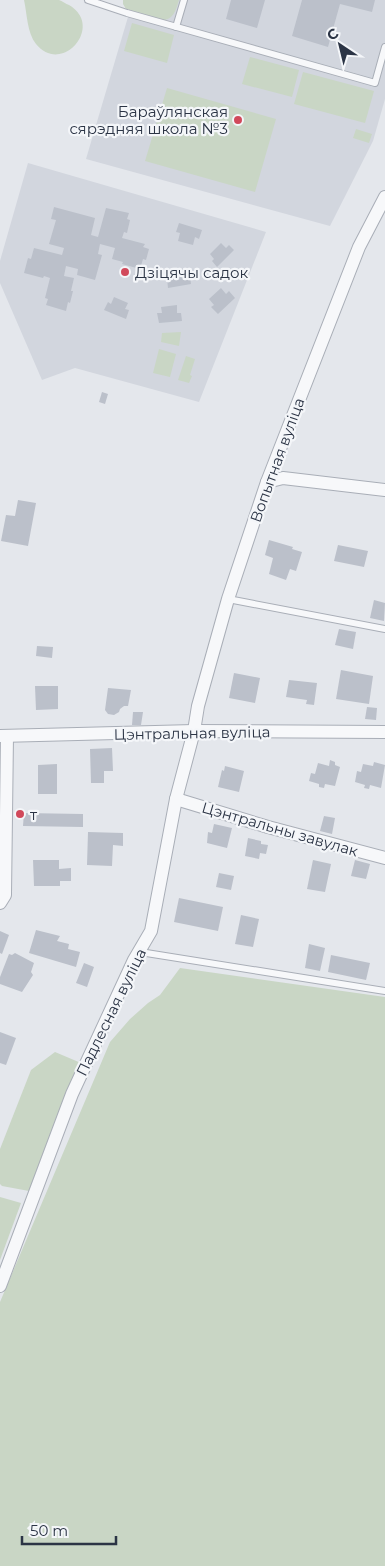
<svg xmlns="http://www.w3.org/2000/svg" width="385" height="1566" font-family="Montserrat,sans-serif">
<rect width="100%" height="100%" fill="#e4e7ec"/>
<!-- built -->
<g fill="#d2d6de">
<path d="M133 0H385V99L373 141 330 226 86 159Z"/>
<path d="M28 163 266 232 199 402 75 368 42 380 0 283V261Z"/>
</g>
<!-- green -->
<g fill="#c9d6c5">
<path d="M24 0C35 0 49 0 59 0 62 1 66 4 69 5 105 26 62 76 36 44 27 33 27 13 24 0Z"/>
<path d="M123 0H179C176 9 175 17 165 20L126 9 123 4Z"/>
<path d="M132 23 174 35 167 63 124 51Z"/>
<path d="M250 57 299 70 292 97 242 84Z"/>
<path d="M303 72 374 91 365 123 294 104Z"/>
<path d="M167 88 276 119 255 192 145 161Z"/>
<path d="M356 129 372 134 369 143 353 138Z"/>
<path d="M181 332 179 346 161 342 162 333Z"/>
<path d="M159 349 176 354 170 377 153 373Z"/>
<path d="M186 356 195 359 190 375 192 376 189 383 178 380Z"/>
<path d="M180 968 385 997V1566H0V1302L110 1042 130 1019 148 1003 160 995Z"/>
<path d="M55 1052 81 1063 29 1191 2 1186 0 1184V1149L31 1070Z"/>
<path d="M0 1197 21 1203 0 1260Z"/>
</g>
<!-- building -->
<g fill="#bbc0ca">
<path d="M231 0H265L257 28 226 19Z"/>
<path d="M302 0H375L372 12 340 4 328 47 292 36Z"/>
<path d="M54 207 95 218 91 235 98 237 106 208 129 213 127 219 130 220 127 233 124 232 122 238 145 244 143 247 149 249 146 260 143 259 140 269 122 264 123 262 112 259 115 248 100 244 98 254 102 255 95 280 77 275 78 269 66 266 64 276 74 278 71 291H73L70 303 68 302 66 311 46 305 48 299 45 298 50 278 44 276 43 278 24 273 28 258 31 259 34 248 62 255 64 248 49 244 56 220 51 219Z"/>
<path d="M179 223 202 230 199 239 195 237 193 245 178 241 180 233 176 232Z"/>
<path d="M221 243 226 248 229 245 234 250 217 267 212 261 214 259 210 254Z"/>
<path d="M186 268 187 277 190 276 191 284 168 288 167 278H170L169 271Z"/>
<path d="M221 288 226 294 229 291 235 298 218 314 211 307 214 305 209 299Z"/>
<path d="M114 297 128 303 125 309 129 310 126 319 104 310 108 302 111 304Z"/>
<path d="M177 305V313H181L182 321 159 323 157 313H162L161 307Z"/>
<path d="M102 392 108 394 105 404 99 402Z"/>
<path d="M18 500 36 503 28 546 1 541 6 515 15 516Z"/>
<path d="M269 540 293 547 292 549 302 552 296 571 290 569 286 580 269 574 273 558 265 555Z"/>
<path d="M338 545 368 551 364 567 334 561Z"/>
<path d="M374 600 385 603 384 621 370 618Z"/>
<path d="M339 629 356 632 353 649 335 645Z"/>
<path d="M37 646 53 647 52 658 36 656Z"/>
<path d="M341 670 373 676 369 704 336 699Z"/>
<path d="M234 673 260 678 255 703 229 698Z"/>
<path d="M289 680 317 683 314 705 306 704 307 700 286 697Z"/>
<path d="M35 686H58V709L36 710Z"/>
<path d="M108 688 131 690 128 706H124L120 709 119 712 114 715 108 714 105 710Z"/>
<path d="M367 707 377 708 376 720 365 719Z"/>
<path d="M133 712H143L141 725H132Z"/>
<path d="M112 748 113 771H104V783H91L90 749Z"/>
<path d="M330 760 335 762V765L340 767 335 786 325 784 324 788 319 787V784L309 781 311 773 315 774 318 763 329 766Z"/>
<path d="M374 762 385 765 381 788 370 785 369 789 364 788 365 785 355 782 357 771 361 772 363 764 373 766Z"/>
<path d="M57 764V794H38V765Z"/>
<path d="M225 766 244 771 239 792 218 787 222 770 224 771Z"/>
<path d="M24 813 83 814V827L23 826Z"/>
<path d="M324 816 335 818 332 834 320 831Z"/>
<path d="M214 824 232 828 227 848 207 843 208 832 212 833Z"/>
<path d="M88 832 123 833V846L113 845 112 866 87 865Z"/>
<path d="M248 838 261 841V844L268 845 266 854 260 853 259 859 245 856Z"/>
<path d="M33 860H59V869L71 868V881H60V886H34Z"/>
<path d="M313 860 331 864 325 892 307 889Z"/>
<path d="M355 860 370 864 366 879 351 876Z"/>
<path d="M219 873 234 876 231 890 216 887Z"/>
<path d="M179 898 223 907 218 931 174 922Z"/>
<path d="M241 915 259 919 253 947 235 944Z"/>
<path d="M36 930 60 936 57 941 69 944 68 949 80 952 76 967 29 953Z"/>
<path d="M0 931 9 935 2 954 0 953Z"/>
<path d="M309 944 325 948 320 971 305 968Z"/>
<path d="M15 953 34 963 31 972 33 975 22 992 0 984V977L9 954 12 955Z"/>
<path d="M331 955 370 963 366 980 328 972Z"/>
<path d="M84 963 94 967 87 987 76 983Z"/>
<path d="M0 1032 16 1038 6 1065 0 1063Z"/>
</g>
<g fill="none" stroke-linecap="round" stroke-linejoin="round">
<!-- lane casing -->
<g stroke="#a9aeb7" stroke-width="8">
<g id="lane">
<path d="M88 0 127 13 375 83 385 47"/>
<path d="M176 27 184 0"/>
<path d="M228 599 385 629"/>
<path d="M140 952 385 991"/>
</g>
</g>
<!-- street casing -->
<g stroke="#a9aeb7" stroke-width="14">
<g id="street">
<path d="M267 482 283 478 385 490"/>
<path d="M0 736 194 731 385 732"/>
<path d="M176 799 268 827 385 858"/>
<path d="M0 903 5 895 7 736"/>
<path d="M0 1286 72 1094 134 960 151 931 176 799 194 731 198 706 228 599 267 482 359 247 385 197"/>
</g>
</g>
<!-- lane -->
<use href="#lane" stroke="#f7f8fa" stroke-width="6"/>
<!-- street -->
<use href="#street" stroke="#f7f8fa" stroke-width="12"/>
</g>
<!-- markers -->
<g fill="#d1495b" stroke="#f4f6f9" stroke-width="2">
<circle cx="238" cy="120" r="5"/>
<circle cx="125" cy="272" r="5"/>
<circle cx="20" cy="814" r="5"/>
</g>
<g text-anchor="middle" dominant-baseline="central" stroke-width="4.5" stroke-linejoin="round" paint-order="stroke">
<!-- poi labels -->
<g font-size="15" fill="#2b3445" stroke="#f4f6f9" text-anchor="start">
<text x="228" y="111" text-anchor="end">Бараўлянская<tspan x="228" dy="17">сярэдняя школа №3</tspan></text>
<text x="135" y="272">Дзіцячы садок</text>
<text x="30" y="814">т</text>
</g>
<!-- street labels -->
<g font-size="15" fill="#2b3445" stroke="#f4f6f9">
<text transform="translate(277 460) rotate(-70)">Вопытная вуліца</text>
<text transform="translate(192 733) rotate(-1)">Цэнтральная вуліца</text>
<text transform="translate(280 829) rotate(16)">Цэнтральны завулак</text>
<text transform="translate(111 1012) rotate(-64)">Падлесная вуліца</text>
</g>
</g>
<!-- north arrow -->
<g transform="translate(340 45) rotate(325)" stroke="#f4f6f9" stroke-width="4" paint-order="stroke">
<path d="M0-4L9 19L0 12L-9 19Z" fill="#2b3445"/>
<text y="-8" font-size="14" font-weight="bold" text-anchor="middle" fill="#2b3445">С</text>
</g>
<!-- scale -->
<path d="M22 1536v8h94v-8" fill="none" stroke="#2b3445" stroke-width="2.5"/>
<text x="30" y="1536" font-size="15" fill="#2b3445" stroke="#f4f6f9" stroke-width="4" paint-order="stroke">50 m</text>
</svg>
